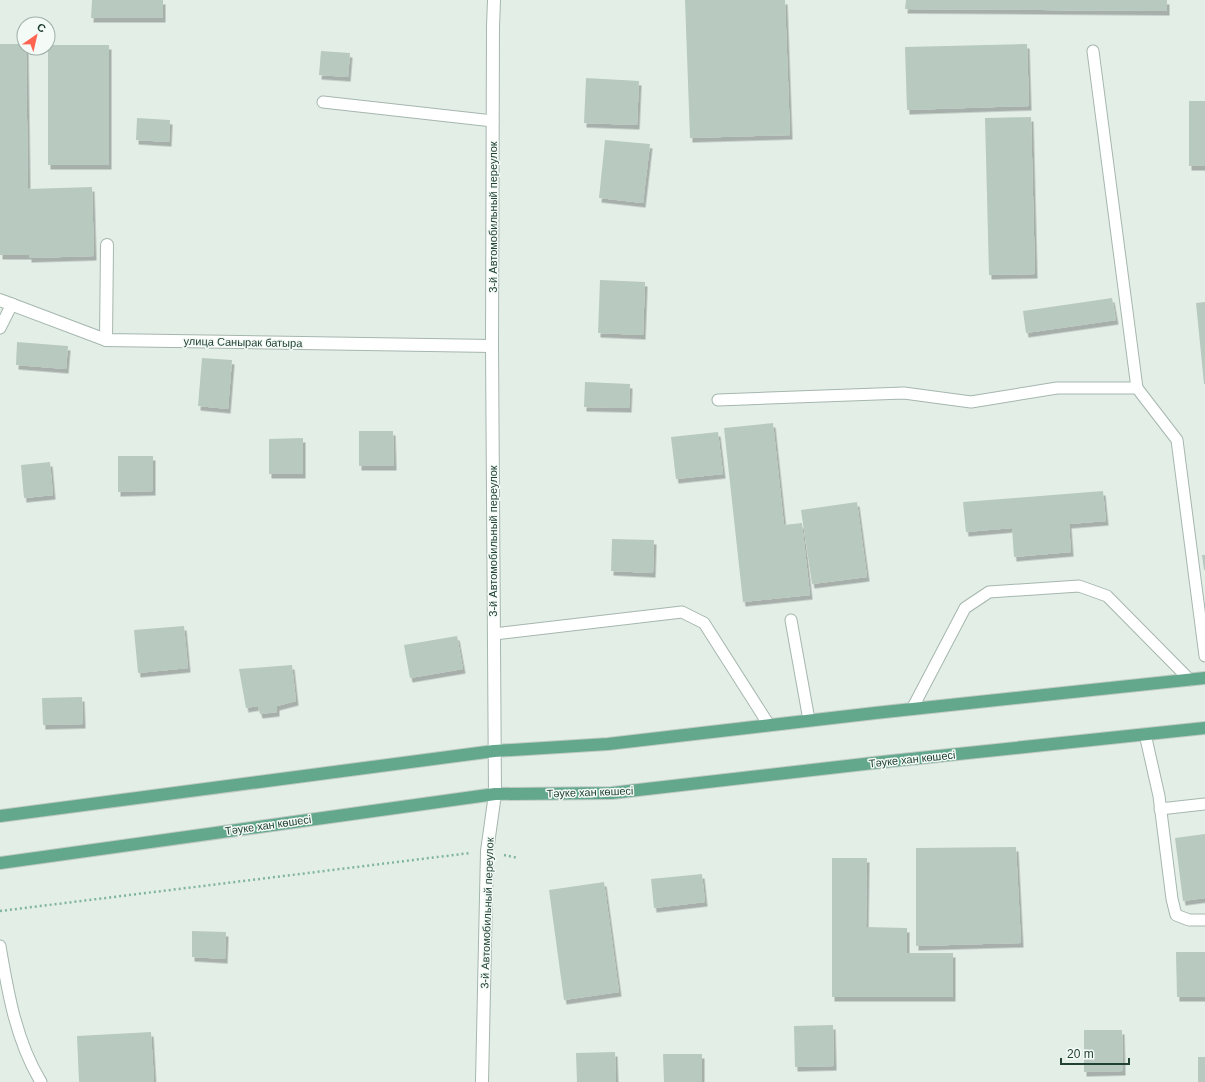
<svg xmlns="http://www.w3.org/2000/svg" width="1205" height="1082" font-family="Arial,sans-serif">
<defs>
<filter id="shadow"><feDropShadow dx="2.5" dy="4.5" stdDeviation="0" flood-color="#0004"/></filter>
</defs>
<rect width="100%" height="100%" fill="#e3eee7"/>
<!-- building -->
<g fill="#b8c9c0" filter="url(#shadow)">
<path d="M92 0H163V18H91Z"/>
<path d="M685 0H785L790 135 690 138Z"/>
<path d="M906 0H1167V11L905 9Z"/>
<path d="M0 44H24V48H26L28 189 92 187 94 256 29 258V255H0Z"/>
<path d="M1027 44 1029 106 907 110 905 47Z"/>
<rect x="48" y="45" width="61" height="120"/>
<path d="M321 51 350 53 348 77 319 75Z"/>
<path d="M586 78 639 81 637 125 584 123Z"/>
<rect x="1189" y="101" width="16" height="65"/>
<path d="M1031 117 1035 274 989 275 985 118Z"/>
<path d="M137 118 170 120 169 142 136 140Z"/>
<path d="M605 140 650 144 643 203 599 198Z"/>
<path d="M600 280 645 282 643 335 598 333Z"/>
<path d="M1112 298 1116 320 1026 333 1023 311Z"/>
<path d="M1205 302V384H1204L1196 303Z"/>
<path d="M17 342 68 346 66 369 16 365Z"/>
<path d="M202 358 232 360 228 409 198 406Z"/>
<path d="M585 382 630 384 629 408 584 407Z"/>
<path d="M773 423 784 525 802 523 810 595 743 602 724 428Z"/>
<path d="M359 431H393L394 466H359Z"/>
<path d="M718 432 723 474 676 479 671 437Z"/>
<path d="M303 438V474H269V439Z"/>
<path d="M118 456H153V491L118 492Z"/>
<path d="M50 462 53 495 24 498 21 465Z"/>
<path d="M1103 491 1106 521 1069 524 1071 552 1014 557 1012 528 966 532 963 502Z"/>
<path d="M857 502 867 577 812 584 801 510Z"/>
<path d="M612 539 654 540 653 573 611 571Z"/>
<path d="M1202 555H1205V570H1204Z"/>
<path d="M184 626 188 668 138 673 134 630Z"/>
<path d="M457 636 463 669 410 678 404 645Z"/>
<path d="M292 665 296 701 277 706V712L260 714 258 706 246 708 239 669Z"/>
<path d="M82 697 83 724 43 725 42 698Z"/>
<path d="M1205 834V898L1183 901 1175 838Z"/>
<path d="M1016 847 1021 943 916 946V848Z"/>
<path d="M832 858H867L866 927 907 928V953H953V997H832Z"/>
<path d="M702 874 705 902 654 908 651 879Z"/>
<path d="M604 882 619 992 564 1000 549 890Z"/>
<path d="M192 931 226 932 225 959 192 957Z"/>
<path d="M1176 952H1205V997H1177Z"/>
<path d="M833 1025 834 1066 795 1067 794 1026Z"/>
<path d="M1084 1030H1122L1123 1071 1084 1072Z"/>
<path d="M151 1032 154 1082H79L77 1036Z"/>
<path d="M615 1052 616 1082H577L576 1053Z"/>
<path d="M663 1054H702V1082H664Z"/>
<rect x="1198" y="1057" width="7" height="25"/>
</g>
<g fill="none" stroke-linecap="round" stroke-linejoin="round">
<!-- service casing -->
<g stroke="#a5b7ae" stroke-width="13">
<g id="service">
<path d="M1093 51 1137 388"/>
<path d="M323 102 493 121"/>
<path d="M0 328 12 304"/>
<path d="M718 400 904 393 971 402 1057 388H1137L1177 440 1205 656"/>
<path d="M791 620 809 720"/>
<path d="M494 634 682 612 704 623 769 725"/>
<path d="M912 709 965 608 989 592 1079 586 1107 596 1190 680"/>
<path d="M1145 734 1159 796 1172 899 1176 915 1189 920H1205"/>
<path d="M1160 809 1205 804"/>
<path d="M0 946C8 993 16 1041 41 1082"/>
</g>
</g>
<!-- minor casing -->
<g stroke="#a5b7ae" stroke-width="14">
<g id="minor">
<path d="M0 300 106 340 492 346"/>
<path d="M106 340 107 245"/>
<path d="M482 1082 487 851 495 794 492 346 493 27 494 0"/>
</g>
</g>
<!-- primary casing -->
<g stroke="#c1cac6" stroke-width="14">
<g id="primary">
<path d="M0 816 494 751 608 744 875 713 1205 678"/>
<path d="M0 863 495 794 612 793 882 762 1205 728"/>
</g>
</g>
<!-- path -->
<g stroke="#80b59d" stroke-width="2.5" stroke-dasharray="2 3" stroke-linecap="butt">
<path d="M504 855 518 858"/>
<path d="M0 911 470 853"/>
</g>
<!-- service -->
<use href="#service" stroke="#fff" stroke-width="11"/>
<!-- minor -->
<use href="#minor" stroke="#fff" stroke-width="12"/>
<!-- primary -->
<use href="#primary" stroke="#63a88d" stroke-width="12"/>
</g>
<g text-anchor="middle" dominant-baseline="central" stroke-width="3" stroke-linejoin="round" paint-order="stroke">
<!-- street labels -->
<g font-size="11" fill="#204134" stroke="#f4faf6">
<text transform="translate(493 217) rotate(-90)">3-й Автомобильный переулок</text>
<text transform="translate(243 342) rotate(1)">улица Санырак батыра</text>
<text transform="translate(493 541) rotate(-90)">3-й Автомобильный переулок</text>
<text transform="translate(912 759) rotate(-6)">Тәуке хан көшесі</text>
<text transform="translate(590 792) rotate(-2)">Тәуке хан көшесі</text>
<text transform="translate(268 825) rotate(-8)">Тәуке хан көшесі</text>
<text transform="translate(487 913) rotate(-88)">3-й Автомобильный переулок</text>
</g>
</g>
<!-- north arrow -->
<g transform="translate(36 36) rotate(34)"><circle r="19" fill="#f4faf6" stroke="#9fb0a8"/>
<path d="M0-3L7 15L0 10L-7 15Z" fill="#ff6450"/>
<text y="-6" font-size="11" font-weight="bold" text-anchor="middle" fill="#204134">С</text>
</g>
<!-- scale -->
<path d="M1061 1058v6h68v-6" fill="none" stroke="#204134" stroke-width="2"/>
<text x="1067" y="1058" font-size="12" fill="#204134" stroke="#f4faf6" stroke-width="3" paint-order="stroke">20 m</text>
</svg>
